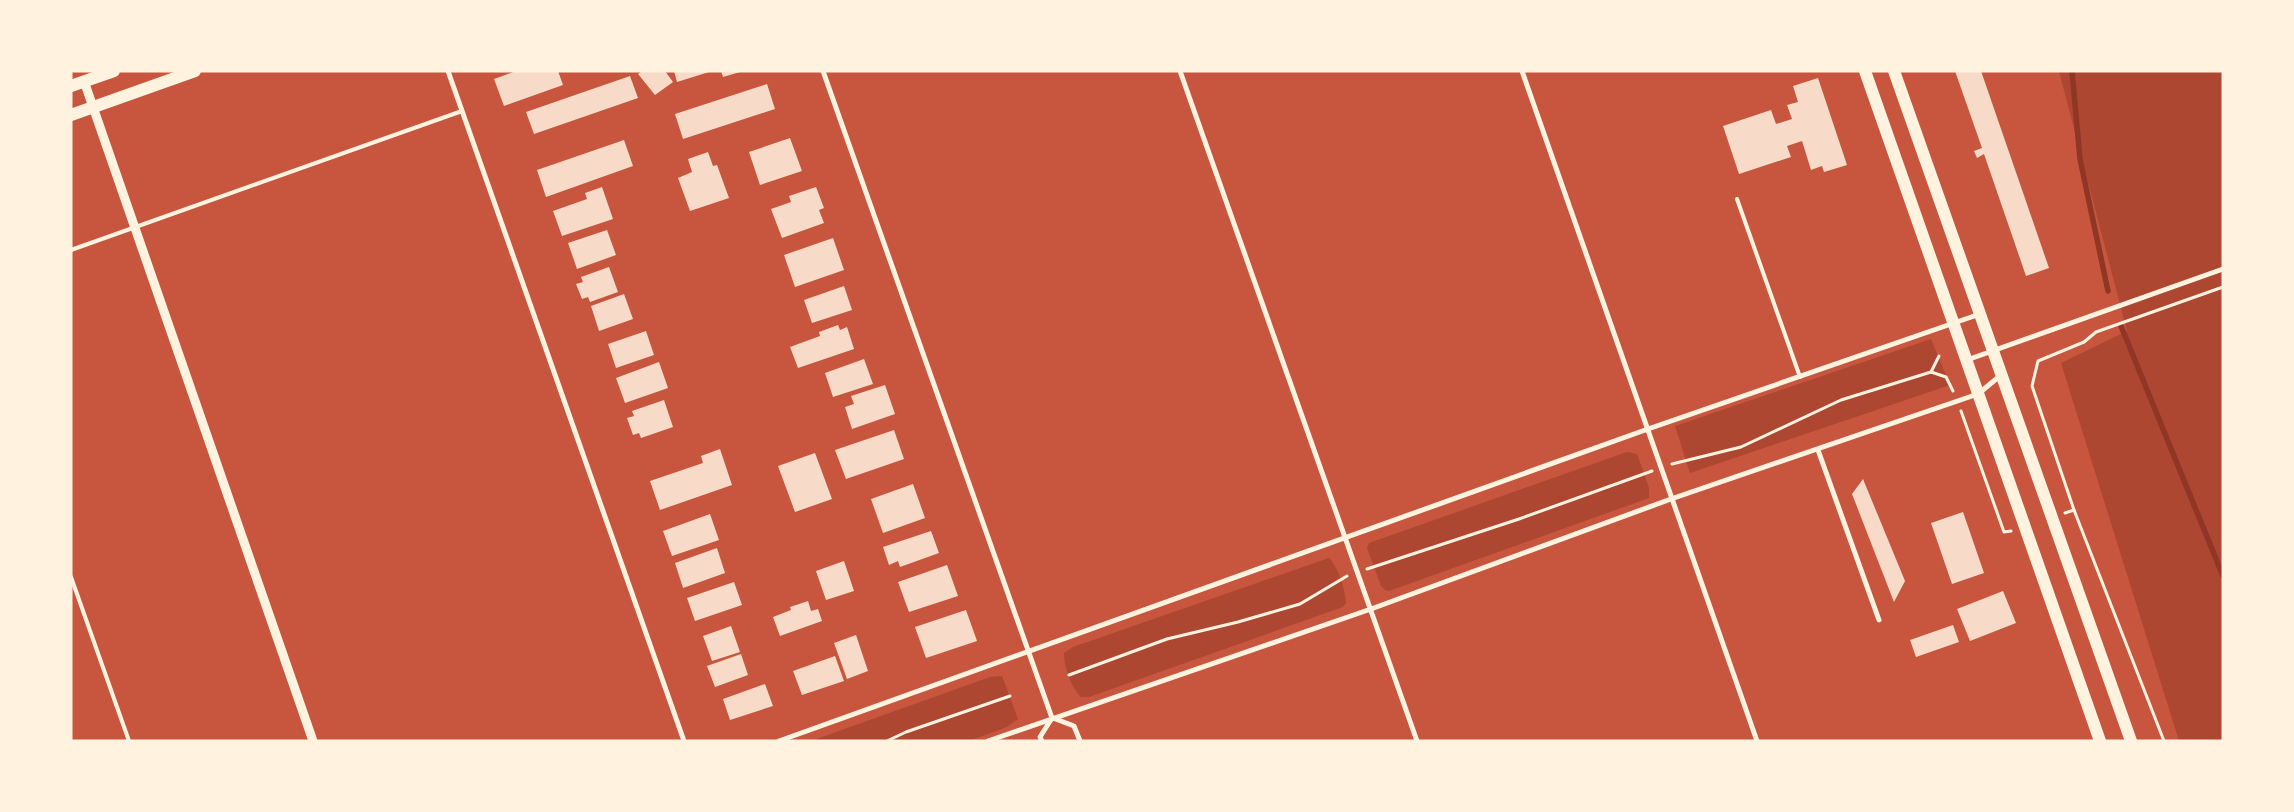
<svg xmlns="http://www.w3.org/2000/svg" width="2294" height="812" font-family="Roboto,sans-serif">
	<rect width="100%" height="100%" fill="#c8553d"/>
	<g fill="#ae4732">
		<polygon points="2059,71 2223,71 2223,741 2179,741 2061,363 2127,331"/>
		<polygon points="1931,339 1950,385 1690,473 1675,426"/>
		<polygon points="1627,452 1637,454 1649,488 1649,498 1389,591 1385,590 1381,586 1367,548 1369,543"/>
		<path d="M1329,558C1339,568 1345,590 1346,603L1343,607L1089,697H1081C1071,688 1064,667 1064,653L1073,647Z"/>
		<polygon points="1002,676 1018,719 1007,727 969,741 811,741 990,677"/>
	</g>
	<g fill="none" stroke-linecap="round" stroke-linejoin="round">
		<g stroke="#8f3625" stroke-width="5.5">
			<polyline points="2072,71 2080,159 2108,291"/>
			<polyline points="2121,326 2223,576"/>
		</g>
	</g>
	<g fill="#f7dbc8">
		<polygon points="516,71 558,71 563,85 504,106 494,79"/>
		<polygon points="642,71 665,71 673,82 655,95 638,74"/>
		<polygon points="674,71 709,71 709,72 677,82"/>
		<polygon points="721,71 740,71 740,72 723,77"/>
		<polygon points="1955,71 1981,71 2049,268 2026,276 1984,154 1977,158 1974,151 1982,148"/>
		<polygon points="630,76 638,98 534,134 526,112"/>
		<polygon points="1818,78 1847,165 1824,172 1822,166 1811,170 1802,141 1787,146 1791,157 1739,174 1723,126 1771,110 1776,124 1792,119 1787,105 1798,102 1793,86"/>
		<polygon points="767,84 775,109 683,139 675,114"/>
		<polygon points="790,138 802,171 760,185 749,152"/>
		<polygon points="624,140 633,166 546,197 537,170"/>
		<polygon points="708,152 713,166 717,165 729,198 690,211 678,178 692,172 688,159"/>
		<polygon points="602,187 613,219 562,236 553,211 587,199 585,193"/>
		<polygon points="816,187 824,208 819,210 824,223 782,238 771,209 791,202 789,196"/>
		<polygon points="607,230 616,255 577,269 568,243"/>
		<polygon points="833,238 844,270 795,287 784,255"/>
		<polygon points="609,267 618,292 590,302 588,297 582,299 576,284 583,282 581,277"/>
		<polygon points="844,286 852,310 812,323 804,300"/>
		<polygon points="624,294 633,319 599,331 591,306"/>
		<polygon points="838,325 840,330 847,327 854,349 798,368 790,347 820,336 819,332"/>
		<polygon points="646,331 654,355 616,368 608,344"/>
		<polygon points="864,359 873,384 833,397 825,373"/>
		<polygon points="659,362 668,388 625,403 616,378"/>
		<polygon points="885,385 895,414 852,429 845,407 854,404 851,396"/>
		<polygon points="664,400 673,427 641,438 639,433 633,435 627,418 634,416 632,411"/>
		<polygon points="894,430 904,459 846,479 835,450"/>
		<polygon points="720,449 732,485 660,510 650,481 703,463 701,456"/>
		<polygon points="815,453 832,499 795,512 778,466"/>
		<polygon points="1863,479 1905,581 1894,602 1852,494"/>
		<polygon points="913,484 925,518 883,533 871,499"/>
		<polygon points="1963,512 1984,573 1952,584 1931,523"/>
		<polygon points="710,514 719,540 672,556 663,531"/>
		<polygon points="931,531 939,553 900,567 898,561 889,565 883,547"/>
		<polygon points="717,548 725,573 683,588 675,563"/>
		<polygon points="844,561 854,591 826,600 816,571"/>
		<polygon points="947,565 958,596 909,612 898,582"/>
		<polygon points="734,582 742,605 695,621 687,598"/>
		<polygon points="2003,591 2016,623 1970,641 1957,609"/>
		<polygon points="808,601 811,611 818,609 822,621 780,636 773,617 791,610 790,607"/>
		<polygon points="966,610 977,641 926,658 915,627"/>
		<polygon points="1953,625 1959,642 1916,657 1910,640"/>
		<polygon points="731,626 740,652 712,661 703,636"/>
		<polygon points="856,635 868,671 847,679 834,643"/>
		<polygon points="741,654 748,675 715,687 707,666"/>
		<polygon points="835,656 844,681 802,695 793,671"/>
		<polygon points="765,684 773,706 730,720 723,699"/>
	</g>
	<g fill="none" stroke-linecap="round" stroke-linejoin="round">
		<g stroke="#fff3e0" stroke-width="3">
			<polyline points="1931,372 1946,377 1953,391"/>
			<polyline points="1961,411 2004,532 2011,531"/>
			<polyline points="1672,464 1741,447 1841,400 1931,372 1939,356"/>
			<polyline points="2074,510 2164,741"/>
			<polyline points="2065,513 2074,510 2032,386 2038,361 2084,342 2096,332 2223,287"/>
			<polyline points="1367,569 1519,519 1652,471"/>
			<polyline points="1069,675 1167,639 1238,622 1300,604 1347,576"/>
			<polyline points="887,741 906,732 1010,696"/>
		</g>
		<g stroke="#fff3e0" stroke-width="4">
			<polyline points="1737,199 1800,377"/>
			<polyline points="71,250 462,111"/>
			<polyline points="71,577 129,741"/>
		</g>
		<g stroke="#fff3e0" stroke-width="5">
			<polyline points="448,71 684,741"/>
			<polyline points="823,71 1052,718"/>
			<polyline points="1180,71 1417,741"/>
			<polyline points="1522,71 1757,741"/>
			<polyline points="1967,360 2223,269"/>
			<polyline points="1818,450 1879,620"/>
			<polyline points="1053,718 1074,726 1080,741"/>
			<polyline points="779,741 1648,429 1980,314"/>
			<polyline points="988,741 1371,609 1671,499 1978,394 2001,375"/>
			<polyline points="1042,741 1040,737 1052,718"/>
		</g>
		<polyline stroke="#fff3e0" stroke-width="9" points="84,81 313,741"/>
		<g stroke="#fff3e0" stroke-width="12">
			<polyline points="1865,71 2100,741"/>
			<polyline points="1894,71 2131,741"/>
			<polyline points="71,86 114,71"/>
			<polyline points="71,115 195,71"/>
		</g>
	</g>
	<rect width="2294" height="812" fill="none" stroke="#fff3e0" stroke-width="145"/>
</svg>
